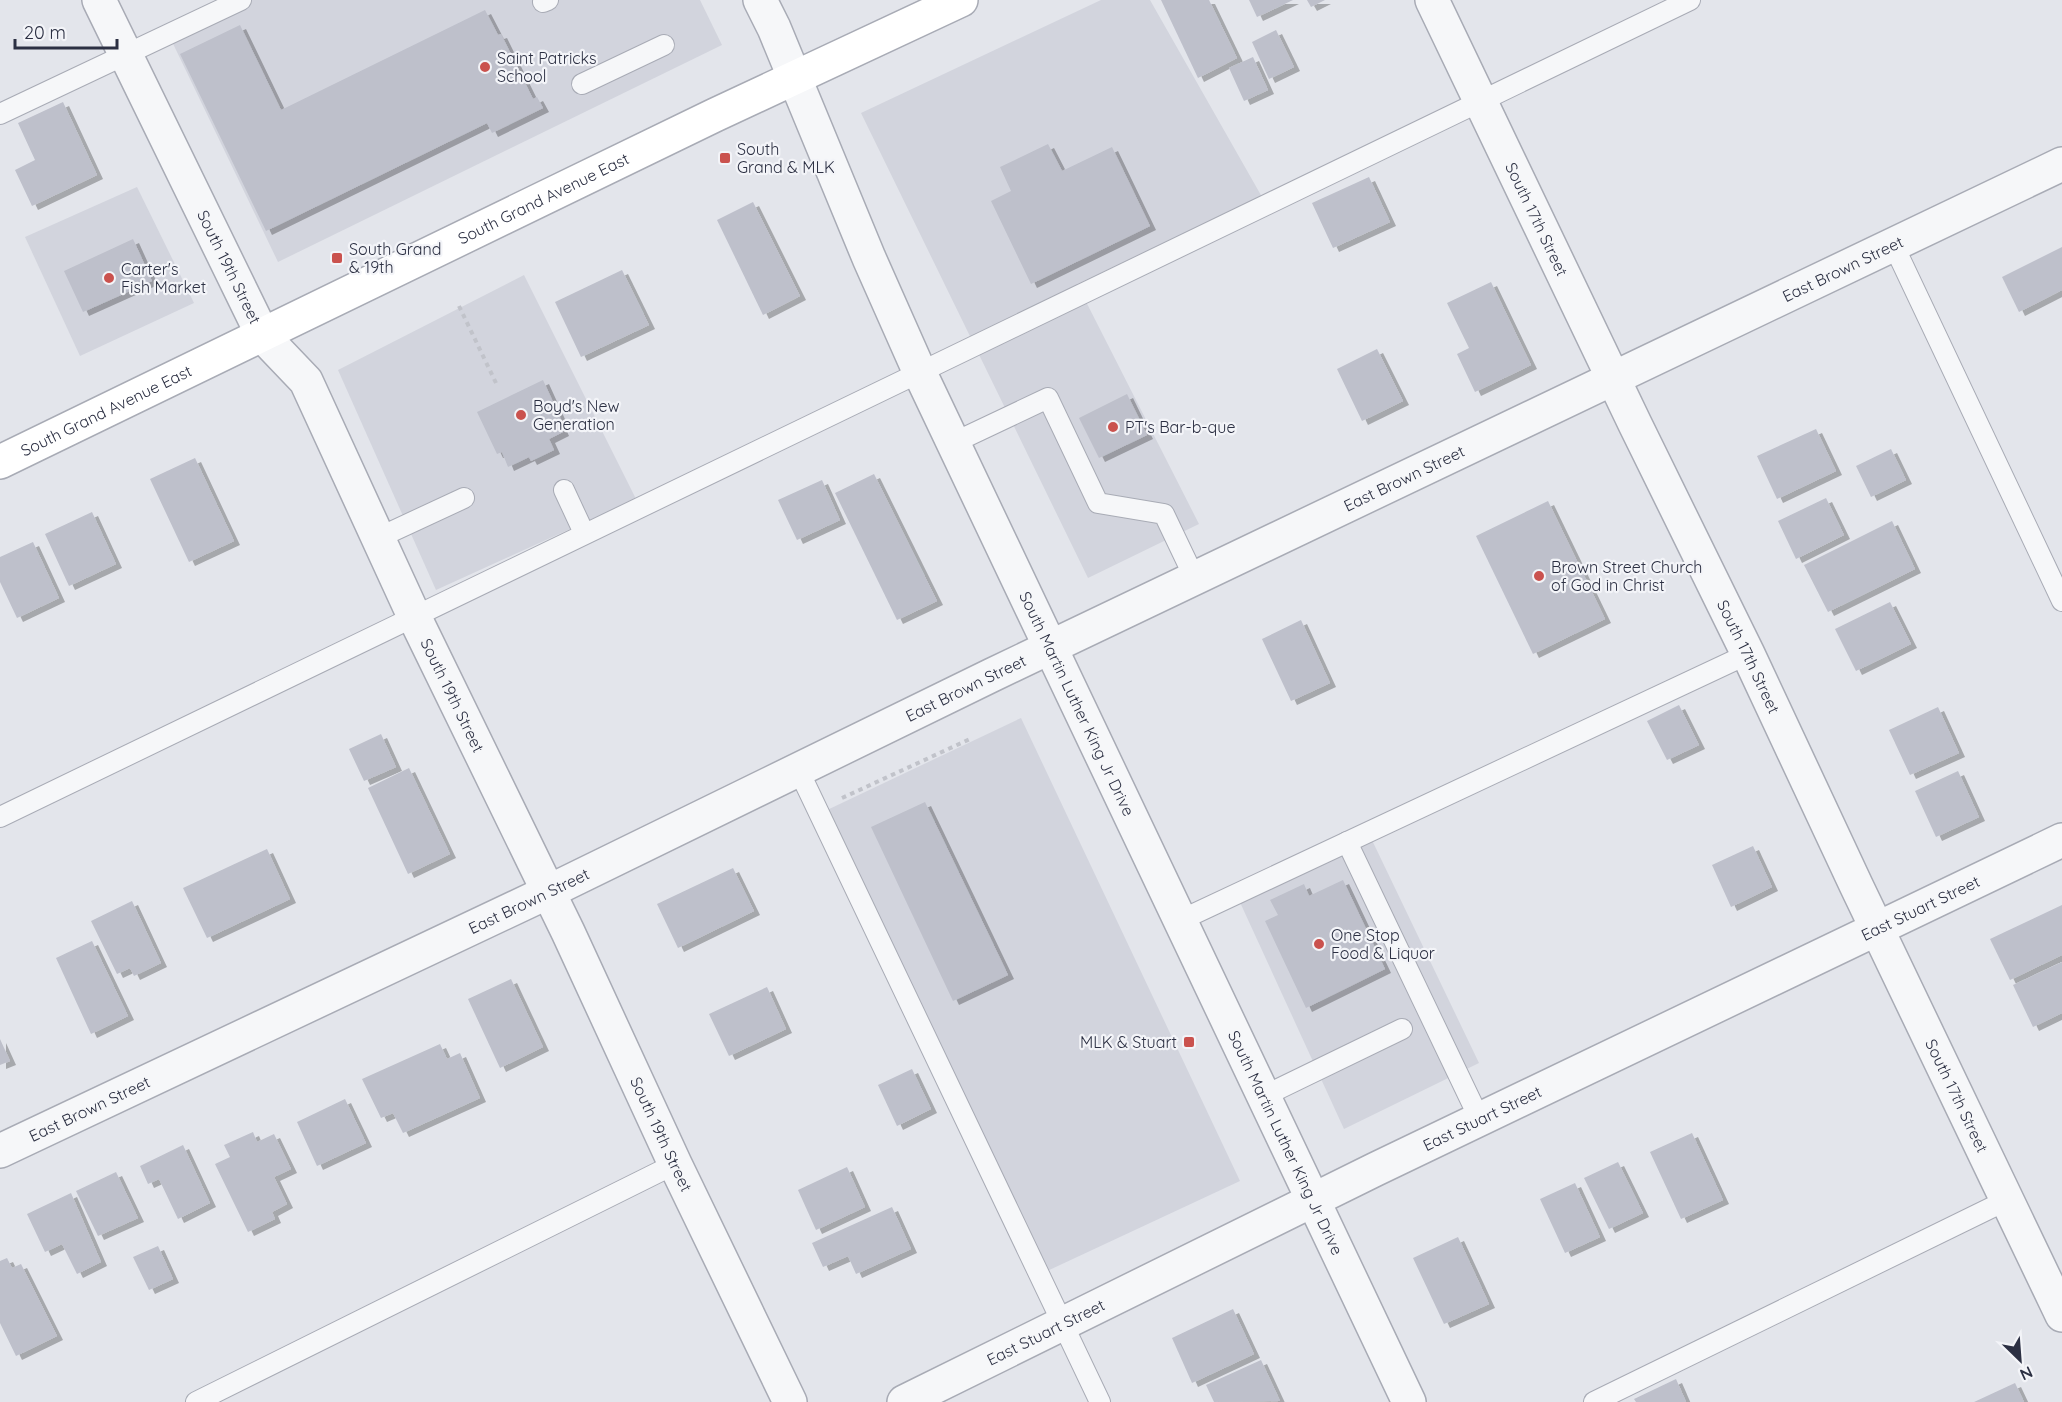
<svg xmlns="http://www.w3.org/2000/svg" width="2062" height="1402" font-family="Quicksand,sans-serif">
	<defs>
		<filter id="shadow"><feDropShadow dx="6" dy="4" stdDeviation="0" flood-color="#0004"/></filter>
	</defs>
	<rect width="100%" height="100%" fill="#e3e5eb"/>
	<g fill="#d2d4dd">
		<polygon points="221,0 700,0 722,45 278,262 165,27"/>
		<polygon points="1101,0 1150,0 1262,197 1077,284 1199,524 1088,578 861,113"/>
		<polygon points="137,187 194,303 80,356 25,237"/>
		<polygon points="524,275 636,499 436,590 338,370"/>
		<polygon points="1021,718 1240,1181 1045,1272 825,811"/>
		<polygon points="1370,836 1479,1063 1344,1129 1238,898"/>
	</g>
	<g fill="#bec0cb" filter="url(#shadow)">
		<polygon points="1161,0 1209,0 1237,58 1198,78"/>
		<polygon points="1249,0 1293,0 1257,17"/>
		<polygon points="1307,0 1325,0 1311,7"/>
		<polygon points="485,10 498,35 501,34 533,99 537,97 543,108 492,133 487,123 266,231 180,54 240,25 281,110"/>
		<polygon points="1276,30 1294,67 1269,79 1252,42"/>
		<polygon points="1253,57 1268,90 1244,101 1229,68"/>
		<polygon points="63,102 97,175 32,206 15,170 35,160 18,123"/>
		<polygon points="1048,144 1062,171 1112,147 1150,226 1031,284 991,201 1011,191 1000,167"/>
		<polygon points="1369,177 1390,222 1333,248 1312,203"/>
		<polygon points="753,202 800,296 763,315 717,220"/>
		<polygon points="133,239 152,281 83,312 64,271"/>
		<polygon points="2062,247 2062,290 2019,312 2002,277"/>
		<polygon points="622,270 649,325 581,357 555,302"/>
		<polygon points="1491,282 1531,365 1475,392 1457,354 1469,348 1447,303"/>
		<polygon points="1377,349 1403,401 1362,421 1337,369"/>
		<polygon points="543,380 563,424 560,425 563,432 549,439 554,450 531,461 529,457 508,467 502,452 497,454 477,412"/>
		<polygon points="1127,394 1147,435 1099,458 1079,418"/>
		<polygon points="1816,429 1836,471 1777,499 1757,456"/>
		<polygon points="1891,449 1906,480 1871,497 1856,466"/>
		<polygon points="195,458 234,541 189,562 150,479"/>
		<polygon points="874,474 937,601 897,620 835,493"/>
		<polygon points="822,480 840,520 797,540 778,500"/>
		<polygon points="1826,498 1844,535 1796,559 1778,521"/>
		<polygon points="1548,501 1605,619 1533,654 1476,536"/>
		<polygon points="92,512 116,564 69,586 45,534"/>
		<polygon points="1892,521 1915,569 1828,612 1804,565"/>
		<polygon points="33,542 59,598 17,618 0,582 0,557"/>
		<polygon points="1890,602 1911,644 1856,671 1835,629"/>
		<polygon points="1301,620 1330,683 1291,701 1262,639"/>
		<polygon points="1679,705 1699,745 1667,760 1647,721"/>
		<polygon points="1938,707 1959,753 1910,775 1889,730"/>
		<polygon points="381,734 396,767 364,781 349,749"/>
		<polygon points="409,768 450,854 408,874 368,788"/>
		<polygon points="1958,771 1979,817 1936,837 1915,791"/>
		<polygon points="925,802 1008,975 953,1001 871,827"/>
		<polygon points="1753,846 1772,887 1731,907 1712,865"/>
		<polygon points="267,849 290,899 207,938 183,888"/>
		<polygon points="733,868 754,911 678,948 657,904"/>
		<polygon points="1343,880 1385,969 1306,1008 1265,921 1278,915 1270,900 1304,884 1309,896"/>
		<polygon points="132,901 161,963 134,976 130,968 117,974 91,921"/>
		<polygon points="2062,905 2062,955 2010,980 1990,939"/>
		<polygon points="92,941 128,1016 91,1034 56,958"/>
		<polygon points="2062,962 2062,1013 2033,1027 2013,985"/>
		<polygon points="511,979 543,1047 500,1068 468,999"/>
		<polygon points="767,987 786,1029 729,1056 709,1014"/>
		<polygon points="0,1039 10,1061 0,1065"/>
		<polygon points="440,1044 447,1059 460,1053 480,1098 403,1133 393,1113 381,1118 362,1079"/>
		<polygon points="912,1069 931,1109 897,1126 878,1085"/>
		<polygon points="345,1099 366,1143 317,1166 297,1122"/>
		<polygon points="253,1132 257,1142 274,1134 291,1169 274,1177 287,1204 272,1212 275,1219 248,1232 215,1164 230,1157 224,1145"/>
		<polygon points="1692,1133 1723,1200 1681,1219 1650,1152"/>
		<polygon points="183,1145 210,1203 178,1219 159,1179 148,1184 140,1166"/>
		<polygon points="1618,1162 1643,1213 1609,1229 1584,1178"/>
		<polygon points="847,1167 865,1207 816,1230 798,1190"/>
		<polygon points="116,1172 138,1218 98,1236 76,1191"/>
		<polygon points="1575,1183 1600,1237 1565,1253 1540,1199"/>
		<polygon points="71,1193 101,1262 77,1274 62,1244 45,1252 27,1214"/>
		<polygon points="892,1207 911,1249 856,1274 848,1256 823,1267 812,1243"/>
		<polygon points="1458,1237 1489,1304 1444,1324 1413,1258"/>
		<polygon points="158,1246 173,1279 149,1290 133,1257"/>
		<polygon points="7,1258 12,1268 21,1264 57,1336 16,1356 0,1323 0,1261"/>
		<polygon points="1233,1309 1254,1354 1192,1383 1172,1338"/>
		<polygon points="1261,1360 1280,1401 1214,1402 1206,1385"/>
		<polygon points="1676,1379 1686,1402 1636,1402 1634,1399"/>
		<polygon points="2015,1383 2024,1402 1974,1402"/>
	</g>
	<g fill="none" stroke-linecap="round" stroke-linejoin="round">
		<g stroke="#a8abb5" stroke-width="22">
			<g id="service">
				<polyline points="543,2 548,0"/>
				<polyline points="582,84 664,45"/>
				<polyline points="0,114 241,0"/>
				<polyline points="1893,244 2062,601"/>
				<polyline points="953,443 1048,398 1098,503 1164,514 1195,579"/>
				<polyline points="564,490 584,533"/>
				<polyline points="378,538 464,498"/>
				<polyline points="798,769 1100,1402"/>
				<path d="M0,817C562,541 1128,274 1690,0"/>
				<polyline points="1347,842 1480,1120"/>
				<polyline points="1181,920 1748,654"/>
				<polyline points="1264,1096 1402,1029"/>
				<polyline points="196,1402 675,1164"/>
				<polyline points="1594,1402 2007,1200"/>
			</g>
		</g>
		<g stroke="#a8abb5" stroke-width="36">
			<g id="minor">
				<path id="s1" d="M99,0L263,336L306,381L413,614L568,932L675,1164L790,1402"/>
				<path id="s2" d="M1432,0L1635,424L1748,654L1856,885L2062,1315"/>
				<path id="s3" d="M0,1151L548,892L992,675L2062,164"/>
				<path id="s4" d="M904,1402L1376,1169L2062,840"/>
			</g>
		</g>
		<g stroke="#a8abb5" stroke-width="36">
			<g id="tertiary">
				<path id="s5" d="M760,0L774,28L869,258L920,373L1409,1402"/>
			</g>
		</g>
		<g stroke="#a8abb5" stroke-width="36">
			<g id="secondary">
				<path id="s6" d="M0,462L715,115L961,0"/>
			</g>
		</g>
		<g stroke="#c1c3ca" stroke-width="4" stroke-dasharray="4.5 4.5" stroke-linecap="butt">
			<polyline points="459,306 496,383"/>
			<polyline points="842,798 970,739"/>
		</g>
		<use href="#service" stroke="#f6f7f9" stroke-width="20"/>
		<use href="#minor" stroke="#f6f7f9" stroke-width="33"/>
		<use href="#tertiary" stroke="#f6f7f9" stroke-width="33"/>
		<use href="#secondary" stroke="#fff" stroke-width="33"/>
	</g>
	<g fill="#ca524e" stroke="#f3f4f8" stroke-width="2">
		<circle cx="485" cy="67" r="6"/>
		<rect x="719" y="152" width="12" height="12" rx="3"/>
		<rect x="331" y="252" width="12" height="12" rx="3"/>
		<circle cx="109" cy="278" r="6"/>
		<circle cx="521" cy="415" r="6"/>
		<circle cx="1113" cy="427" r="6"/>
		<circle cx="1539" cy="576" r="6"/>
		<circle cx="1319" cy="944" r="6"/>
		<rect x="1183" y="1036" width="12" height="12" rx="3"/>
	</g>
	<g text-anchor="middle" stroke-width="4.5" stroke-linejoin="round" paint-order="stroke">
		<g font-size="16" fill="#2c3043" stroke="#f3f4f8" text-anchor="start">
			<text x="497" y="64">Saint Patricks<tspan x="497" dy="18">School</tspan></text>
			<text x="737" y="155">South<tspan x="737" dy="18">Grand &amp; MLK</tspan></text>
			<text x="349" y="255">South Grand<tspan x="349" dy="18">&amp; 19th</tspan></text>
			<text x="121" y="275">Carter's<tspan x="121" dy="18">Fish Market</tspan></text>
			<text x="533" y="412">Boyd's New<tspan x="533" dy="18">Generation</tspan></text>
			<text x="1125" y="433">PT's Bar-b-que</text>
			<text x="1551" y="573">Brown Street Church<tspan x="1551" dy="18">of God in Christ</tspan></text>
			<text x="1331" y="941">One Stop<tspan x="1331" dy="18">Food &amp; Liquor</tspan></text>
			<text x="1177" y="1048" text-anchor="end">MLK &amp; Stuart</text>
		</g>
		<g font-size="16" fill="#2c3043" stroke="#f3f4f8">
			<text dy="6" stroke="none"><textPath href="#s6" startOffset="604">South Grand Avenue East</textPath></text>
			<text dy="6" stroke="none"><textPath href="#s2" startOffset="243">South 17th Street</textPath></text>
			<text dy="6" stroke="none"><textPath href="#s1" startOffset="297">South 19th Street</textPath></text>
			<text dy="6" stroke="none"><textPath href="#s3" startOffset="2043">East Brown Street</textPath></text>
			<text dy="6" stroke="none"><textPath href="#s6" startOffset="118">South Grand Avenue East</textPath></text>
			<text dy="6" stroke="none"><textPath href="#s3" startOffset="1557">East Brown Street</textPath></text>
			<text dy="6" stroke="none"><textPath href="#s2" startOffset="729">South 17th Street</textPath></text>
			<text dy="6" stroke="none"><textPath href="#s3" startOffset="1071">East Brown Street</textPath></text>
			<text dy="6" stroke="none"><textPath href="#s1" startOffset="783">South 19th Street</textPath></text>
			<text dy="6" stroke="none"><textPath href="#s5" startOffset="772">South Martin Luther King Jr Drive</textPath></text>
			<text dy="6" stroke="none"><textPath href="#s3" startOffset="585">East Brown Street</textPath></text>
			<text dy="6" stroke="none"><textPath href="#s4" startOffset="1130">East Stuart Street</textPath></text>
			<text dy="6" stroke="none"><textPath href="#s2" startOffset="1215">South 17th Street</textPath></text>
			<text dy="6" stroke="none"><textPath href="#s3" startOffset="99">East Brown Street</textPath></text>
			<text dy="6" stroke="none"><textPath href="#s4" startOffset="644">East Stuart Street</textPath></text>
			<text dy="6" stroke="none"><textPath href="#s1" startOffset="1269">South 19th Street</textPath></text>
			<text dy="6" stroke="none"><textPath href="#s5" startOffset="1258">South Martin Luther King Jr Drive</textPath></text>
			<text dy="6" stroke="none"><textPath href="#s4" startOffset="158">East Stuart Street</textPath></text>
		</g>
	</g>
	<g transform="translate(2020 1360) rotate(155)" stroke="#f3f4f8" stroke-width="4.5" paint-order="stroke">
	<path d="M0-4.5L10 22L0 15L-10 22Z" fill="#2c3043"/>
	<text y="-9" font-size="16" font-weight="bold" text-anchor="middle" fill="#2c3043">N</text>
	</g>
	<path d="M15 39v9h102v-9" fill="none" stroke="#2c3043" stroke-width="3"/>
	<text x="24" y="39" font-size="18" fill="#2c3043" stroke="#f3f4f8" stroke-width="4.5" paint-order="stroke">20 m</text>
</svg>
